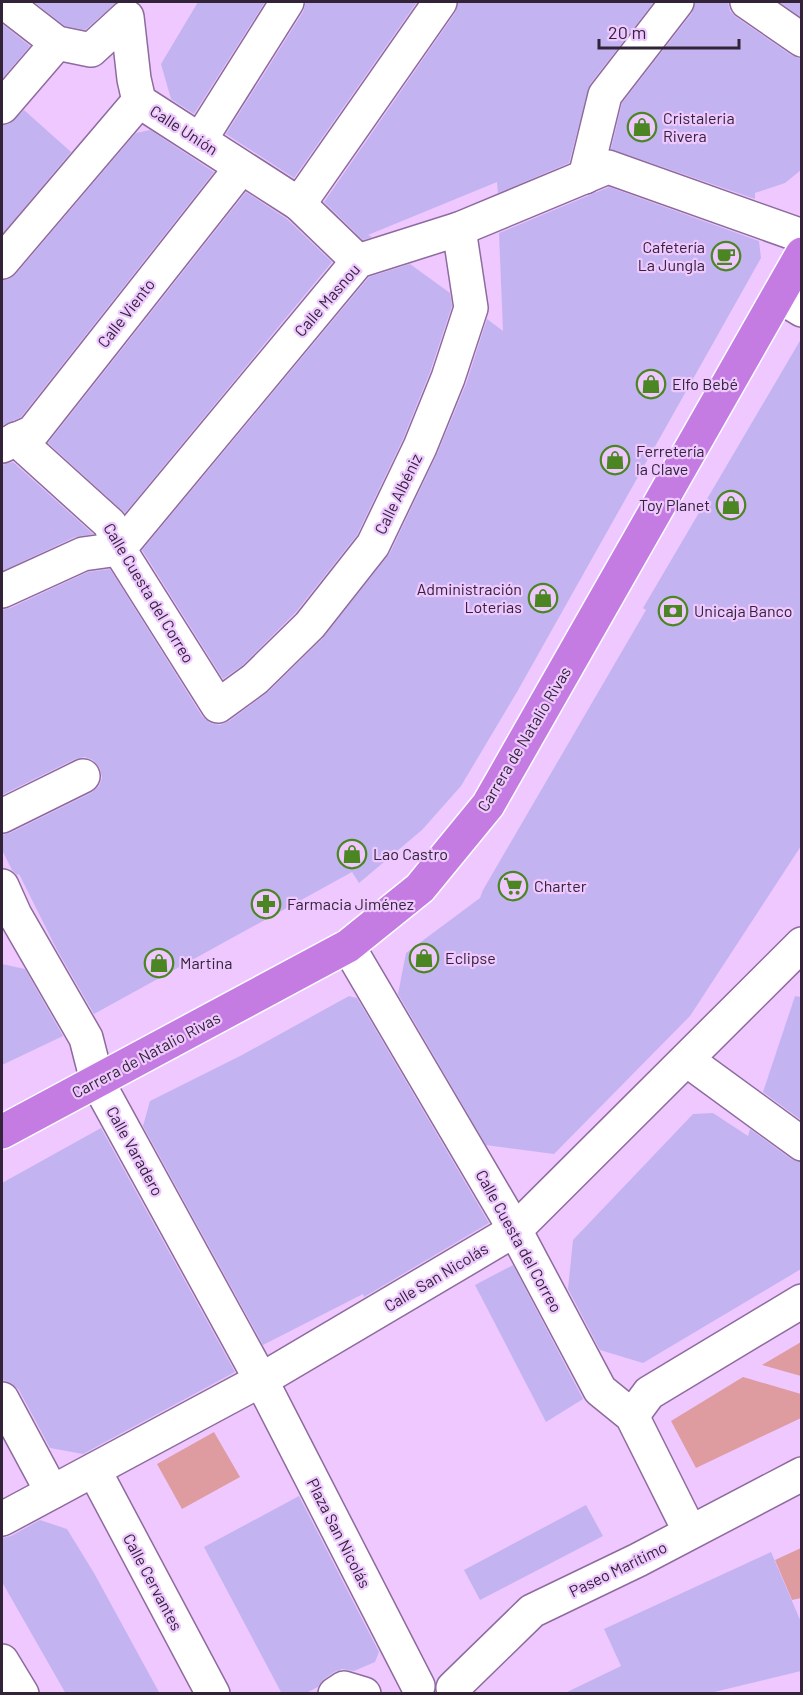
<svg xmlns="http://www.w3.org/2000/svg" width="803" height="1695" font-family="Barlow,sans-serif">
	<rect width="100%" height="100%" fill="#eec8ff"/>
	<g fill="#de9ca0">
		<polygon points="801,1342 801,1376 762,1365"/>
		<polygon points="743,1377 801,1394 801,1418 696,1468 671,1421"/>
		<polygon points="214,1432 240,1477 182,1509 157,1464"/>
		<polygon points="801,1548 801,1598 792,1600 775,1560"/>
	</g>
	<g fill="#c3b4f1">
		<polygon points="34,2 117,2 85,30 65,26"/>
		<polygon points="198,2 265,2 194,114 171,99 161,64"/>
		<polygon points="306,2 417,2 294,178 226,134 303,12"/>
		<polygon points="458,2 654,2 590,84 569,163 498,193 497,182 368,235 372,237 363,240 324,202 455,13"/>
		<polygon points="695,2 728,2 730,11 736,17 791,55 801,59 801,170 785,183 755,193 755,199 611,149 622,103 692,13"/>
		<polygon points="779,2 801,2 801,17"/>
		<polygon points="2,24 30,46 2,79"/>
		<polygon points="24,110 71,152 2,234 2,125 9,124"/>
		<polygon points="150,130 214,172 21,417 2,426 2,280 9,279 16,274 136,133"/>
		<polygon points="609,187 759,241 761,258 517,692 461,786 422,830 359,883 352,872 94,1014 57,950 19,874 17,875 12,870 2,850 2,835 10,833 91,793 99,786 102,778 100,768 93,760 85,757 75,759 2,795 2,610 10,608 88,572 110,569 202,716 210,723 220,725 229,721 268,692 323,638 390,553 437,454 466,384 487,319 503,331 499,233"/>
		<polygon points="246,192 287,219 332,262 125,513 48,443"/>
		<polygon points="410,264 450,293 452,306 430,372 403,439 357,535 296,612 243,665 223,679 142,550 369,277"/>
		<polygon points="801,339 801,846 690,1016 554,1154 486,1145 398,994 406,953 480,898 483,890 646,610 643,608"/>
		<polygon points="13,462 93,534 75,537 2,571 2,465"/>
		<polygon points="2,964 25,969 63,1036 2,1065"/>
		<polygon points="349,996 357,998 489,1223 364,1297 363,1294 263,1345 143,1126 150,1101 242,1055"/>
		<polygon points="795,996 801,997 801,1120 763,1092"/>
		<polygon points="713,1113 748,1136 750,1129 791,1159 801,1162 801,1269 643,1363 600,1350 568,1289 573,1240 693,1114"/>
		<polygon points="101,1128 235,1372 83,1454 50,1448 19,1390 11,1383 2,1380 2,1183"/>
		<polygon points="513,1265 583,1399 546,1422 475,1285"/>
		<polygon points="299,1496 379,1652 375,1662 354,1671 342,1669 334,1672 324,1679 318,1687 304,1694 282,1694 204,1547"/>
		<polygon points="586,1505 603,1536 480,1600 464,1570"/>
		<polygon points="40,1520 67,1529 94,1573 160,1694 66,1694 2,1582 2,1538 11,1536"/>
		<polygon points="771,1552 801,1622 801,1671 706,1694 563,1694 621,1666 604,1629"/>
	</g>
	<g fill="none" stroke-linecap="round" stroke-linejoin="round">
		<g stroke="#8e6b9d" stroke-width="36">
			<g id="minor">
				<polyline points="4,2 57,43 91,50 127,17 134,79 139,101 299,204 358,261"/>
				<polyline points="747,2 802,40"/>
				<polyline points="2,107 57,43"/>
				<polyline points="200,140 287,2"/>
				<polyline points="585,177 605,95 677,2"/>
				<polyline points="299,204 440,2"/>
				<polyline points="2,262 139,101"/>
				<polyline points="779,296 802,310"/>
				<polyline points="16,439 110,524 119,549 218,706 255,679 310,625 373,545 420,447 448,378 471,308 459,229"/>
				<polyline points="2,446 33,432 241,168"/>
				<polyline points="2,591 83,554 119,549 358,261 459,229 608,167 802,236"/>
				<polyline points="2,816 83,776"/>
				<polyline points="2,886 15,915 86,1038 97,1081 261,1380 418,1686"/>
				<polyline points="348,946 515,1230 600,1390 632,1416 690,1532"/>
				<polyline points="687,1060 802,1144"/>
				<polyline points="2,1399 52,1492"/>
				<polyline points="632,1416 649,1393 802,1301"/>
				<polyline points="94,1470 213,1694"/>
				<polyline points="2,1519 261,1380 515,1230 802,944"/>
				<polyline points="2,1661 22,1694"/>
				<polyline points="453,1688 532,1611 638,1560 802,1474"/>
				<polyline points="335,1694 344,1688 364,1694"/>
			</g>
		</g>
		<g stroke="#fff" stroke-width="36">
			<polyline id="highway" points="2,1132 348,946 420,888 488,805 802,254"/>
		</g>
		<use href="#minor" stroke="#fff" stroke-width="33"/>
		<use href="#highway" stroke="#c47be2" stroke-width="33"/>
	</g>
	<defs>
		<g id="shop-ring" transform="scale(1.5)"><circle r="9.5" fill="#eec8ff" stroke="#4b8623" stroke-width="1.5"/><path d="M-5-2.5h2.3a2.7 3.5 0 0 1 5.4 0H5L5.5 6h-11ZM-1.5-2.5h3a1.5 2.3 0 0 0-3 0Z" fill="#4b8623"/></g>
		<g id="cafe-ring" transform="scale(1.5)"><circle r="9.5" fill="#eec8ff" stroke="#4b8623" stroke-width="1.5"/><path d="M-5.5-4.5H6V0H3Q3 3.5 0 3.5H-2.5Q-5.5 3.5-5.5 0ZM3-3.2v2h1.7v-2ZM-6 4.5H4V6H-6Z" fill="#4b8623"/></g>
		<g id="bank-ring" transform="scale(1.5)"><circle r="9.5" fill="#eec8ff" stroke="#4b8623" stroke-width="1.5"/><path d="M-6-4H6V4H-6ZM0-2.3a2.3 2.3 0 1 0 0 4.6a2.3 2.3 0 1 0 0-4.6Z" fill="#4b8623"/></g>
		<g id="supermarket-ring" transform="scale(1.5)"><circle r="9.5" fill="#eec8ff" stroke="#4b8623" stroke-width="1.5"/><path d="M-6-5.5h2.5l.6 2H6L4.5 2H-2.5L-4.4-4H-6ZM-1.5 3.2a1.3 1.3 0 1 0 .1 0ZM3 3.2a1.3 1.3 0 1 0 .1 0Z" fill="#4b8623"/></g>
		<g id="pharmacy-ring" transform="scale(1.5)"><circle r="9.5" fill="#eec8ff" stroke="#4b8623" stroke-width="1.5"/><path d="M-2-6h4v4h4v4h-4v4h-4v-4h-4v-4h4Z" fill="#4b8623"/></g>
	</defs>
	<g fill-rule="evenodd">
		<use href="#shop-ring" x="642" y="127"/>
		<use href="#cafe-ring" x="726" y="256"/>
		<use href="#shop-ring" x="651" y="384"/>
		<use href="#shop-ring" x="615" y="460"/>
		<use href="#shop-ring" x="731" y="505"/>
		<use href="#shop-ring" x="543" y="598"/>
		<use href="#bank-ring" x="673" y="611"/>
		<use href="#shop-ring" x="352" y="854"/>
		<use href="#supermarket-ring" x="513" y="886"/>
		<use href="#pharmacy-ring" x="266" y="904"/>
		<use href="#shop-ring" x="424" y="958"/>
		<use href="#shop-ring" x="159" y="963"/>
	</g>
	<g text-anchor="middle" stroke-width="4.5" stroke-linejoin="round" paint-order="stroke">
		<g font-size="16" fill="#322338" stroke="#eec8ff" text-anchor="start">
			<text x="663" y="124">Cristaleria<tspan x="663" dy="18">Rivera</tspan></text>
			<text x="705" y="253" text-anchor="end">Cafetería<tspan x="705" dy="18">La Jungla</tspan></text>
			<text x="672" y="390">Elfo Bebé</text>
			<text x="636" y="457">Ferretería<tspan x="636" dy="18">la Clave</tspan></text>
			<text x="710" y="511" text-anchor="end">Toy Planet</text>
			<text x="522" y="595" text-anchor="end">Administración<tspan x="522" dy="18">Loterias</tspan></text>
			<text x="694" y="617">Unicaja Banco</text>
			<text x="373" y="860">Lao Castro</text>
			<text x="534" y="892">Charter</text>
			<text x="287" y="910">Farmacia Jiménez</text>
			<text x="445" y="964">Eclipse</text>
			<text x="180" y="969">Martina</text>
		</g>
		<g font-size="16" fill="#322338" stroke="#eec8ff">
			<text transform="translate(184 130) rotate(33)" y="6">Calle Unión</text>
			<text transform="translate(327 300) rotate(-49)" y="6">Calle Masnou</text>
			<text transform="translate(126 313) rotate(-52)" y="6">Calle Viento</text>
			<text transform="translate(398 494) rotate(-64)" y="6">Calle Albéniz</text>
			<text transform="translate(149 593) rotate(59)" y="6">Calle Cuesta del Correo</text>
			<text transform="translate(524 739) rotate(-59)" y="6">Carrera de Natalio Rivas</text>
			<text transform="translate(146 1055) rotate(-28)" y="6">Carrera de Natalio Rivas</text>
			<text transform="translate(135 1151) rotate(61)" y="6">Calle Varadero</text>
			<text transform="translate(519 1241) rotate(61)" y="6">Calle Cuesta del Correo</text>
			<text transform="translate(436 1277) rotate(-31)" y="6">Calle San Nicolás</text>
			<text transform="translate(339 1533) rotate(63)" y="6">Plaza San Nicolás</text>
			<text transform="translate(618 1569) rotate(-26)" y="6">Paseo Marítimo</text>
			<text transform="translate(153 1582) rotate(62)" y="6">Calle Cervantes</text>
		</g>
	</g>
	<rect width="803" height="1695" fill="none" stroke="#322338" stroke-width="6"/>
	<path d="M599 39v9h140v-9" fill="none" stroke="#322338" stroke-width="3"/>
	<text x="608" y="39" font-size="18" fill="#322338" stroke="#eec8ff" stroke-width="4.5" paint-order="stroke">20 m</text>
</svg>
